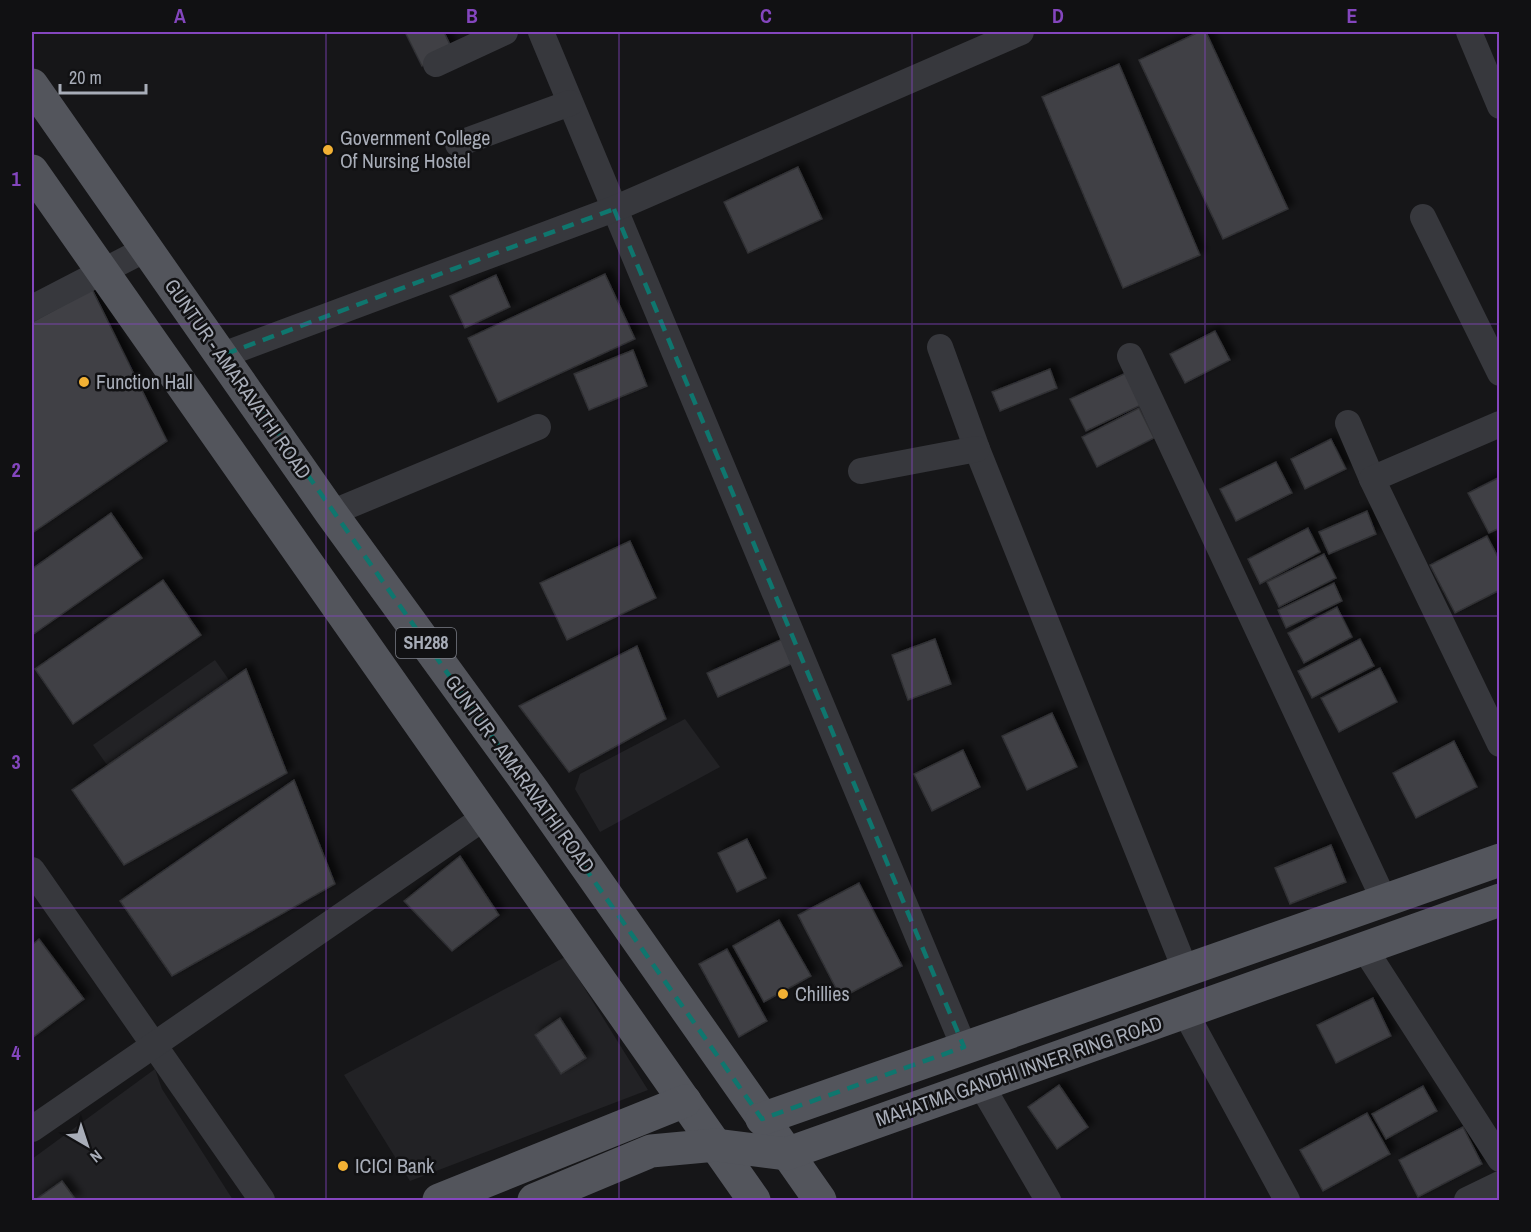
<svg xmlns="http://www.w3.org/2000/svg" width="1531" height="1232" font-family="'Archivo Narrow',sans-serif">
	<defs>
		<filter id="shadow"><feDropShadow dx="5.5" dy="-5.5" stdDeviation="3" flood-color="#0009"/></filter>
	</defs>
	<rect width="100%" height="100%" fill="#161618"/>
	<g fill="#222225">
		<polygon points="215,660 255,717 133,802 93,745"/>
		<polygon points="685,719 720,767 600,832 575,789 580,774"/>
		<polygon points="565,957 648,1090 410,1181 344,1075"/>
		<polygon points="155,1069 162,1089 233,1200 32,1200 32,1159"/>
	</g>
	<g fill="#404145" stroke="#303034" stroke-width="1.5" filter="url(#shadow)">
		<polygon points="405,32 444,32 453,51 422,66"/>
		<polygon points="1199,32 1206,32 1288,209 1223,239 1139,60"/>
		<polygon points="1119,64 1200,255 1123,288 1042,97"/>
		<polygon points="798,167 822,219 748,253 724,202"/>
		<polygon points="605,274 635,339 498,402 468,338"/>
		<polygon points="496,275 510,307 465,328 450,296"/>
		<polygon points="92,289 167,441 32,533 32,322"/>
		<polygon points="1215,331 1230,360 1185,383 1170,354"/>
		<polygon points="633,350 647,386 589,410 574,374"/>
		<polygon points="1050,369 1057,388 1000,411 992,392"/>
		<polygon points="1126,373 1141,405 1086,431 1070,399"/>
		<polygon points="1139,408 1154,438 1097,467 1082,437"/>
		<polygon points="1331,439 1346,469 1305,489 1291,459"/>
		<polygon points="1276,462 1292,493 1236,521 1220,489"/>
		<polygon points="1500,477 1500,528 1489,533 1468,493"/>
		<polygon points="1367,511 1376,534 1329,554 1319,532"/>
		<polygon points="111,513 142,558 32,635 32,569"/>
		<polygon points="1308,528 1320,552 1260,584 1248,559"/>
		<polygon points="1487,536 1500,561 1500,590 1455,613 1430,565"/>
		<polygon points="630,541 656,598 567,640 540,583"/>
		<polygon points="1324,554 1336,578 1279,607 1267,582"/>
		<polygon points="163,580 201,635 73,724 35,669"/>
		<polygon points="1334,583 1342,601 1286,628 1278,610"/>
		<polygon points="1337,607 1352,637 1304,663 1288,633"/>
		<polygon points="787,637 798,661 718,697 707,673"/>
		<polygon points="935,639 951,684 908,700 892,655"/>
		<polygon points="1360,639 1374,666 1312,698 1298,671"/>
		<polygon points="637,646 666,719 569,772 519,706"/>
		<polygon points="1380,668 1397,702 1339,732 1321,698"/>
		<polygon points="246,669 287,773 124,865 72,790"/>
		<polygon points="1052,713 1077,767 1027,790 1002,736"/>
		<polygon points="1454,741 1477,787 1416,818 1393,773"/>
		<polygon points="963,750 980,787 932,811 914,774"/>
		<polygon points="294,780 335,884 172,976 120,901"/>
		<polygon points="747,839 766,878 737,892 718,853"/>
		<polygon points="1331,845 1346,882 1290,904 1275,868"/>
		<polygon points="460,856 499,915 452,951 404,901"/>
		<polygon points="859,883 902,966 841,998 798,915"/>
		<polygon points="779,920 811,976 764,1002 733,946"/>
		<polygon points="39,939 84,999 32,1038 32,945"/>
		<polygon points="727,949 767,1021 739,1037 699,964"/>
		<polygon points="1373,998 1391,1036 1336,1063 1317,1025"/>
		<polygon points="560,1018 586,1058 561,1074 535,1035"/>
		<polygon points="1059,1085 1088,1127 1057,1149 1028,1107"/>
		<polygon points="1423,1086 1437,1111 1386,1139 1372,1114"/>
		<polygon points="1367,1113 1390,1154 1323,1191 1300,1150"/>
		<polygon points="1463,1127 1482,1164 1418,1197 1399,1160"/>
		<polygon points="62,1181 76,1200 35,1200"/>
	</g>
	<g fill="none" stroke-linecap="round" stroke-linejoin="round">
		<g stroke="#37383d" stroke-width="26">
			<polyline points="541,32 964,1047"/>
			<polyline points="1469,32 1500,106"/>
			<polyline points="436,64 505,32"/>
			<polyline points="458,144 570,103"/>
			<polyline points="1423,217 1500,373"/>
			<polyline points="32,308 146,249"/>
			<polyline points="940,347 977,449 1185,969"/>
			<polyline points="223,355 614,209 1021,32"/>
			<polyline points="1130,356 1384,900"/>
			<polyline points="1348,423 1372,479"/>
			<polyline points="1500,424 1372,479 1500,744"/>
			<polyline points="861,471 977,449"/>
			<polyline points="331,513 538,427"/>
			<polyline points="32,870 262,1200"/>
			<polyline points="1364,948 1500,1159"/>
			<polyline points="1185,1012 1287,1200"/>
			<polyline points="980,1083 1048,1200"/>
			<polyline points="32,1129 485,817"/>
			<polyline points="1467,1200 1500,1184"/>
		</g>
		<g stroke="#53555c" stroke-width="33">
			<polyline points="32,85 331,513 534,792 820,1200"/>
			<polyline points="32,171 754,1200"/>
			<polyline points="762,1119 1500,860"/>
			<polyline points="439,1200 685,1101"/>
			<polyline points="534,1200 651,1151 716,1145 786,1154 1500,900"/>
		</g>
	</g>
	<path fill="none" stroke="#0f766e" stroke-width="4.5" stroke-dasharray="12 8" stroke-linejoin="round" d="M614,209L964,1047L762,1119L223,355Z"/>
	<path fill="none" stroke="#8446be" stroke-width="1.5" stroke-opacity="0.55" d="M326,32V1200M619,32V1200M912,32V1200M1205,32V1200M32,324H1500M32,616H1500M32,908H1500"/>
	<g fill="#f2b134" stroke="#111113" stroke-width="2">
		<circle cx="328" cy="150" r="6"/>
		<circle cx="84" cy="382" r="6"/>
		<circle cx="783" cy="994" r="6"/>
		<circle cx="343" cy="1166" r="6"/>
	</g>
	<g text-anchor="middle" stroke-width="5" stroke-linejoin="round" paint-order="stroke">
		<rect fill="#111113" stroke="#7b7e86" stroke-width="1.5" x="396" y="628" width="60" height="30" rx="4.5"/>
		<g font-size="18" font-weight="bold" fill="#a8adb8">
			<text x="426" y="649">SH288</text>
		</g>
		<g font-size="20" fill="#a8adb8" stroke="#111113" text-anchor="start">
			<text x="340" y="145">Government College<tspan x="340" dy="23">Of Nursing Hostel</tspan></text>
			<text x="96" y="389">Function Hall</text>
			<text x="795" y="1001">Chillies</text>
			<text x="355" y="1173">ICICI Bank</text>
		</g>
		<g font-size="20" fill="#a8adb8" stroke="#111113">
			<text transform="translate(238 379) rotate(55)" y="7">GUNTUR - AMARAVATHI ROAD</text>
			<text transform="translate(520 774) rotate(54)" y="7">GUNTUR - AMARAVATHI ROAD</text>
			<text transform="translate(1019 1071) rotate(-19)" y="7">MAHATMA GANDHI INNER RING ROAD</text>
		</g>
	</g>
	<rect width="1531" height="1232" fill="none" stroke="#111113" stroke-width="66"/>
	<g transform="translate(87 1145) rotate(141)" stroke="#111113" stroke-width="4.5" paint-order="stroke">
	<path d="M0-4.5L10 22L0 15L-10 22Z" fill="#a8adb8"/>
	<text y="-9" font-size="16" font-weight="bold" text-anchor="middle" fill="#a8adb8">N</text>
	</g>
	<path d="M60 84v9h86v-9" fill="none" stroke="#a8adb8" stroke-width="3"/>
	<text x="69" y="84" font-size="18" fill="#a8adb8" stroke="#111113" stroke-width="4.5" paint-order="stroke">20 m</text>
	<rect x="33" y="33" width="1465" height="1166" fill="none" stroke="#8446be" stroke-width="2"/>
	<g font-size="20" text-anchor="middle" font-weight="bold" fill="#8446be">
		<text x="180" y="23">A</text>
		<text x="472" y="23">B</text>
		<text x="766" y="23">C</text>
		<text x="1058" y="23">D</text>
		<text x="1352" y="23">E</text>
		<text x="16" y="186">1</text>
		<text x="16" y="477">2</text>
		<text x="16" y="769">3</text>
		<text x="16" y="1060">4</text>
	</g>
</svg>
